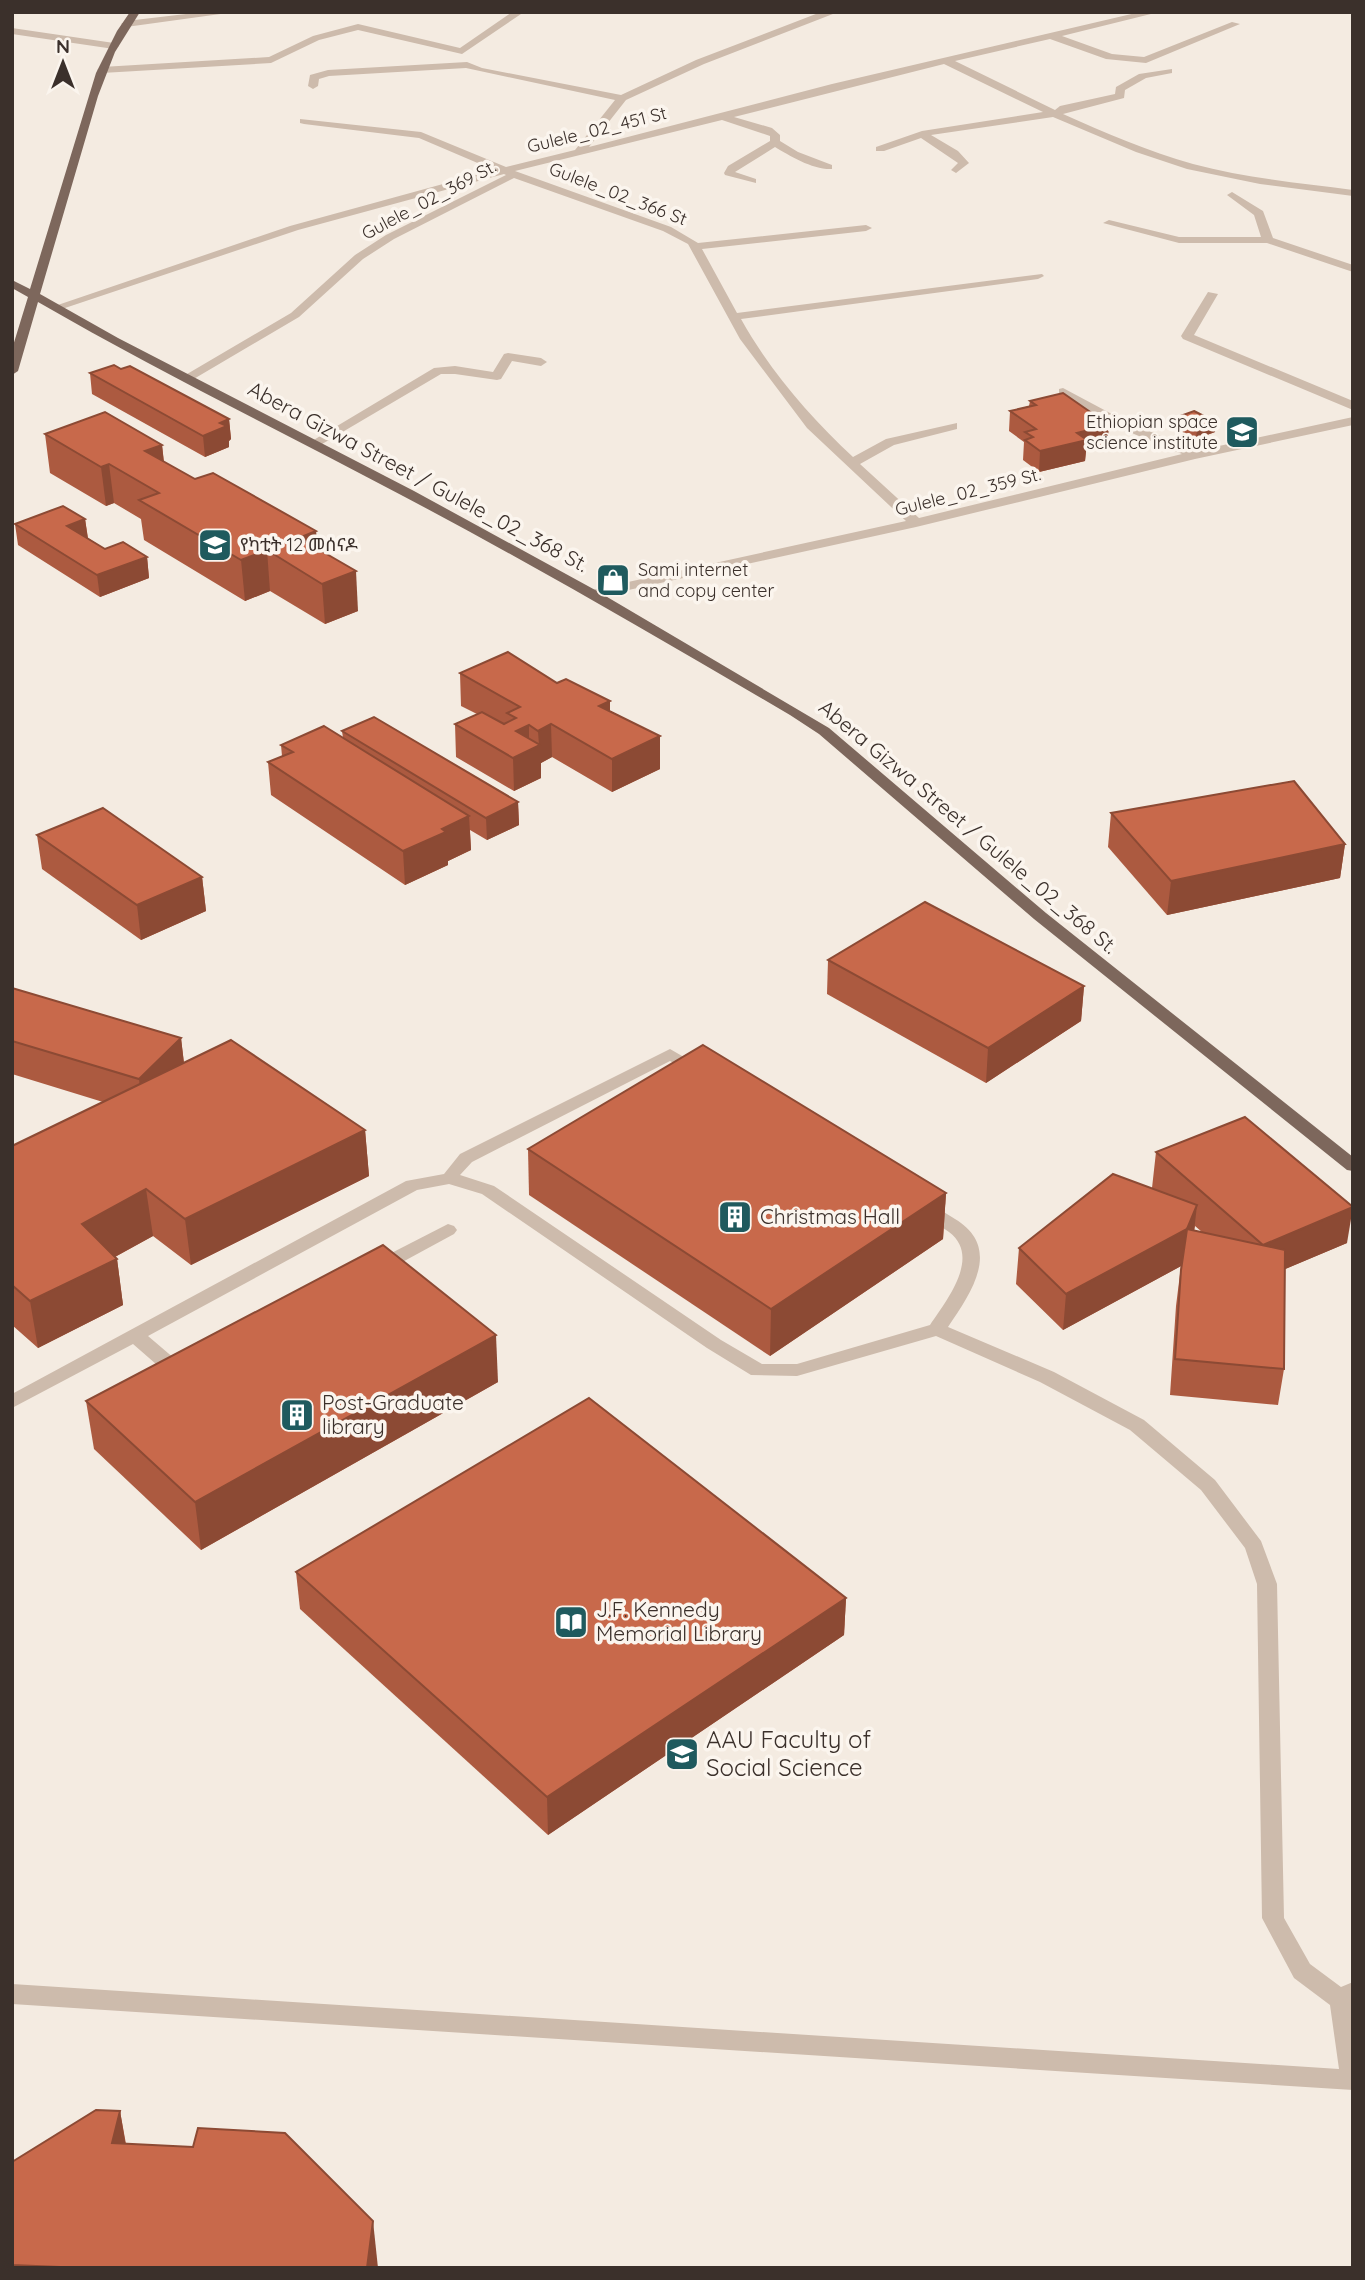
<svg xmlns="http://www.w3.org/2000/svg" width="1365" height="2280" font-family="Quicksand,'Noto Sans Ethiopic',sans-serif">
	<rect width="100%" height="100%" fill="#f4ebe1"/>
	<g fill="none" stroke-linecap="round" stroke-linejoin="round">
		<g fill="#cdbbac" fill-rule="evenodd">
			<polygon points="203,12 235,12 126,27 121,24 126,21"/>
			<polygon points="512,12 524,12 462,54 358,30 319,40 271,63 102,73 97,70 102,67 269,57 313,36 358,24 460,48"/>
			<path d="M821,12H838L704,64L626,100L589,147L832,84L1140,12H1159L1062,36L1112,54L1144,57L1232,22L1240,24L1146,63L1106,59L1050,39L955,61L1055,110L1060,106L1115,94L1116,87L1139,74L1172,69V73L1146,78L1125,90L1124,98L1063,114C1105,133 1148,151 1193,164C1245,178 1300,183 1353,190V196L1260,184L1187,169L1136,152L1053,117L931,135L958,151L969,163L956,173L951,170L958,163L921,138L884,151H876V147L922,131L1043,112L944,64L734,117L772,128L780,135V141L798,152L832,165V169C813,170 790,156 775,147L735,172L756,179V183L725,175L724,173L728,166L770,141V136L722,120L515,171L671,227L698,243L866,225L872,228L866,231L702,249L737,313L1042,274L1044,276L1038,279L741,319C770,371 810,417 853,457L886,439L957,423V429L894,445L860,464L919,518L1182,454L1115,426L1059,395V389L1063,388L1123,420L1196,451L1353,417V425L1195,459L916,527L592,598L585,594L587,591L906,521L807,428L740,339L688,244L663,231L514,178L394,239L363,259L299,317L192,380L182,377L291,313L355,255L386,235L506,175L504,174L298,230L59,310L49,308L290,226L494,170L419,138L304,124L300,123V119L421,132L506,167L575,150L615,100L466,68L329,76L319,79L318,86L313,89L308,86L310,75L328,70L467,62L482,68L621,95L696,60Z"/>
			<polygon points="12,28 114,43 119,46 114,49 12,34"/>
			<polygon points="1232,192 1263,211 1273,238 1353,265 1353,272 1267,243 1179,243 1103,223 1109,220 1179,237 1261,237 1254,215 1227,195"/>
			<polygon points="1208,292 1218,294 1194,335 1353,401 1353,410 1183,339 1181,336"/>
			<polygon points="508,353 541,358 547,362 541,366 512,361 501,379 497,380 455,374 441,374 317,447 313,448 307,444 434,368 455,366 493,372 504,354"/>
			<path d="M670,1049L708,1071L699,1076L670,1061L472,1162L460,1175L494,1186L721,1340L762,1364H797L930,1325C946,1301 982,1257 949,1232C939,1224 924,1221 917,1211L920,1207C932,1204 944,1212 955,1219C1003,1248 971,1293 948,1327L1054,1372L1144,1420L1215,1480L1261,1541L1277,1584L1284,1918L1310,1964L1341,1987L1353,1982V2090L12,2004V1984L1339,2069L1330,2005L1294,1978L1262,1918L1257,1584L1245,1548L1201,1490L1130,1430L1040,1382L936,1336L797,1376L751,1375L707,1348L482,1194L449,1184L417,1190L148,1336L182,1365L190,1366L193,1371C188,1379 181,1380 172,1378L133,1344L12,1408V1394L406,1181L444,1174L460,1154Z"/>
			<polygon points="448,1224 454,1226 457,1230 454,1234 384,1272 370,1272 368,1268 370,1264"/>
		</g>
		<path fill="#7d675c" fill-rule="evenodd" d="M130,12H140L115,52L98,96L40,294L118,338L414,491L597,591L829,728L1046,913L1353,1157V1171L1347,1170L1034,919L819,734L790,715C662,640 534,565 403,496C281,431 157,371 38,302L18,371L12,375V349L28,297L12,288V280L30,289L96,73L117,31Z"/>
	</g>
	<g fill="#ac5a40" fill-rule="evenodd">
		<polygon points="90,373 229,419 231,439 229,441 229,447 205,457 92,394"/>
		<polygon points="1030,401 1109,425 1107,446 1086,451 1085,461 1039,472 1023,460 1024,442 1009,431 1010,411 1029,406"/>
		<polygon points="1175,418 1215,432 1196,439 1174,428"/>
		<polygon points="45,434 162,445 164,462 195,479 316,531 317,548 358,611 325,624 270,591 245,601 144,540 141,519 114,503 106,506 50,473"/>
		<polygon points="85,519 88,538 105,549 147,557 149,578 100,597 18,545 15,524"/>
		<polygon points="460,673 557,683 610,711 660,736 660,769 612,792 552,757 541,763 541,778 514,791 456,757 455,724 477,714 461,706"/>
		<polygon points="342,731 518,802 519,825 487,840 470,830 471,850 448,861 448,865 405,885 271,795 268,762 282,756 281,745 343,738"/>
		<polygon points="1111,813 1345,844 1340,878 1167,915 1108,847"/>
		<polygon points="37,835 202,877 206,911 141,940 42,869"/>
		<polygon points="828,960 1084,986 1081,1021 986,1083 827,994"/>
		<polygon points="12,988 181,1038 184,1063 365,1130 369,1176 191,1265 153,1236 115,1257 117,1259 123,1305 38,1348 12,1325 12,1146 103,1102 12,1074"/>
		<polygon points="528,1149 946,1193 943,1239 770,1356 529,1195"/>
		<path d="M1156,1152L1347,1243L1285,1269L1284,1369L1278,1405L1170,1395L1176,1306L1181,1266L1063,1330L1016,1284L1019,1248L1152,1188ZM1195,1226L1202,1232L1194,1231Z"/>
		<polygon points="498,1382 201,1550 94,1449 86,1401"/>
		<polygon points="296,1572 846,1598 844,1635 548,1835 300,1609"/>
		<polygon points="120,2111 126,2144 378,2268 12,2268 12,2162"/>
	</g>
	<g fill="#8c4a34">
		<polygon points="229,419 231,439 229,441 229,447 205,457 203,436 220,423"/>
		<polygon points="1216,422 1215,432 1196,439 1197,429"/>
		<polygon points="1109,425 1107,446 1086,451 1085,461 1039,472 1040,451 1077,433"/>
		<polygon points="162,445 166,484 145,451"/>
		<polygon points="109,464 114,503 106,506 101,467"/>
		<polygon points="85,519 88,540 67,526"/>
		<polygon points="316,531 319,571 299,538"/>
		<polygon points="267,550 270,591 245,601 241,560"/>
		<polygon points="147,557 149,578 100,597 97,575"/>
		<polygon points="356,571 358,611 325,624 322,584"/>
		<polygon points="610,701 610,734 599,706"/>
		<polygon points="551,724 552,757 541,763 541,778 514,791 513,758 516,731 529,725 529,750 539,746 538,731"/>
		<polygon points="660,736 660,769 612,792 612,759"/>
		<polygon points="518,802 519,825 487,840 486,818"/>
		<polygon points="469,816 471,850 448,861 448,865 405,885 403,851 442,829"/>
		<polygon points="1345,844 1340,878 1167,915 1171,881"/>
		<polygon points="202,877 206,911 141,940 137,905"/>
		<polygon points="1084,986 1081,1021 986,1083 988,1048"/>
		<polygon points="181,1038 185,1073 143,1115 139,1079"/>
		<polygon points="365,1130 369,1176 191,1265 185,1219"/>
		<polygon points="146,1189 153,1236 89,1271 82,1224"/>
		<polygon points="946,1193 943,1239 770,1356 771,1309"/>
		<polygon points="1197,1205 1193,1241 1183,1265 1063,1330 1066,1294"/>
		<polygon points="1353,1207 1347,1243 1257,1281 1263,1245"/>
		<polygon points="117,1259 123,1305 38,1348 30,1301"/>
		<polygon points="496,1335 498,1382 201,1550 195,1502"/>
		<polygon points="846,1598 844,1635 548,1835 547,1797"/>
		<polygon points="120,2111 128,2159 112,2143"/>
		<polygon points="373,2221 378,2268 367,2268"/>
	</g>
	<g fill="#c8694b" stroke="#8c4a34" stroke-width="2">
		<polygon points="114,365 121,369 130,366 229,419 220,423 227,426 203,436 90,373"/>
		<polygon points="1063,393 1109,425 1077,433 1087,440 1040,451 1025,440 1033,437 1025,432 1036,429 1010,411 1036,405 1030,401"/>
		<polygon points="1194,411 1216,422 1197,429 1175,418"/>
		<polygon points="105,412 162,445 145,451 195,479 213,473 316,531 299,538 356,571 322,584 267,550 241,560 139,500 159,493 109,464 101,467 45,434"/>
		<polygon points="63,506 85,519 67,526 105,549 123,542 147,557 97,575 15,524"/>
		<polygon points="508,652 557,683 566,679 610,701 599,706 660,736 612,759 551,724 538,731 529,725 516,731 540,745 513,758 455,724 482,712 504,724 516,718 507,713 520,707 460,673"/>
		<polygon points="374,717 518,802 486,818 342,731"/>
		<polygon points="324,726 469,816 442,829 446,832 403,851 268,762 293,752 281,745"/>
		<polygon points="1294,781 1345,844 1171,881 1111,813"/>
		<polygon points="103,808 202,877 137,905 37,835"/>
		<polygon points="925,902 1084,986 988,1048 828,960"/>
		<polygon points="12,988 181,1038 139,1079 12,1041"/>
		<polygon points="231,1040 365,1130 185,1219 146,1189 82,1224 117,1259 30,1301 12,1285 12,1146"/>
		<polygon points="703,1045 946,1193 771,1309 528,1149"/>
		<polygon points="1245,1117 1353,1207 1263,1245 1156,1152"/>
		<polygon points="1113,1174 1197,1205 1187,1229 1066,1294 1019,1248"/>
		<polygon points="1187,1229 1285,1250 1284,1369 1175,1359 1181,1270"/>
		<polygon points="383,1245 496,1335 195,1502 86,1401"/>
		<polygon points="589,1398 846,1598 547,1797 296,1572"/>
		<polygon points="96,2110 120,2111 112,2143 193,2147 198,2128 285,2133 373,2221 367,2268 84,2268 12,2265 12,2162"/>
	</g>
	<defs>
		<g id="school-square" transform="scale(1.75)"><rect x="-9" y="-9" width="18" height="18" rx="4" fill="#1f5a5e" stroke="#fbf5ee"/><path d="M0-5L7-2L0 1L-7-2ZM-4 1L0 2.5L4 1V4Q0 6-4 4Z" fill="#fff"/></g>
		<g id="shop-square" transform="scale(1.75)"><rect x="-9" y="-9" width="18" height="18" rx="4" fill="#1f5a5e" stroke="#fbf5ee"/><path d="M-5-2.5h2.3a2.7 3.5 0 0 1 5.4 0H5L5.5 6h-11ZM-1.5-2.5h3a1.5 2.3 0 0 0-3 0Z" fill="#fff"/></g>
		<g id="building-square" transform="scale(1.75)"><rect x="-9" y="-9" width="18" height="18" rx="4" fill="#1f5a5e" stroke="#fbf5ee"/><path d="M-4-6H4V6H1V3H-1V6H-4ZM-2.5-4.3h1.7v1.8h-1.7ZM.8-4.3h1.7v1.8H.8ZM-2.5-1h1.7V.8h-1.7ZM.8-1h1.7V.8H.8Z" fill="#fff"/></g>
		<g id="library-square" transform="scale(1.75)"><rect x="-9" y="-9" width="18" height="18" rx="4" fill="#1f5a5e" stroke="#fbf5ee"/><path d="M-6-4Q-3-5.5-.7-3.5V5Q-3 3-6 4ZM6-4Q3-5.5 .7-3.5V5Q3 3 6 4Z" fill="#fff"/></g>
		<g id="university-square" transform="scale(1.75)"><rect x="-9" y="-9" width="18" height="18" rx="4" fill="#1f5a5e" stroke="#fbf5ee"/><path d="M0-5L7-2L0 1L-7-2ZM-4 1L0 2.5L4 1V4Q0 6-4 4Z" fill="#fff"/></g>
	</defs>
	<g fill-rule="evenodd">
		<use href="#school-square" x="1242" y="432"/>
		<use href="#school-square" x="215" y="545"/>
		<use href="#shop-square" x="613" y="580"/>
		<use href="#building-square" x="735" y="1217"/>
		<use href="#building-square" x="297" y="1415"/>
		<use href="#library-square" x="571" y="1622"/>
		<use href="#university-square" x="682" y="1754"/>
	</g>
	<g text-anchor="middle" stroke-width="7" stroke-linejoin="round" paint-order="stroke">
		<g font-size="18" fill="#3b302b" stroke="#fbf5ee">
			<text transform="translate(597 130) rotate(-14)" y="6">Gulele_02_451 St</text>
			<text transform="translate(618 194) rotate(21)" y="6">Gulele_02_366 St</text>
			<text transform="translate(429 200) rotate(-28)" y="6">Gulele_02_369 St.</text>
			<text transform="translate(968 492) rotate(-14)" y="6">Gulele_02_359 St.</text>
		</g>
		<g font-size="18" fill="#3b302b" stroke="#fbf5ee" text-anchor="start">
			<text x="1218" y="428" text-anchor="end">Ethiopian space<tspan x="1218" dy="21">science institute</tspan></text>
			<text x="240" y="551">የካቲት 12 መሰናዶ</text>
			<text x="638" y="576">Sami internet<tspan x="638" dy="21">and copy center</tspan></text>
		</g>
		<g font-size="21" fill="#3b302b" stroke="#fbf5ee">
			<text transform="translate(418 477) rotate(28)" y="7">Abera Gizwa Street / Gulele_02_368 St.</text>
			<text transform="translate(968 827) rotate(40)" y="7">Abera Gizwa Street / Gulele_02_368 St.</text>
		</g>
		<g font-size="21" fill="#3b302b" stroke="#fbf5ee" text-anchor="start">
			<text x="760" y="1224">Christmas Hall</text>
			<text x="322" y="1410">Post-Graduate<tspan x="322" dy="24">library</tspan></text>
			<text x="596" y="1617">J.F. Kennedy<tspan x="596" dy="24">Memorial Library</tspan></text>
		</g>
		<g font-size="24" fill="#3b302b" stroke="#fbf5ee" text-anchor="start">
			<text x="706" y="1748">AAU Faculty of<tspan x="706" dy="28">Social Science</tspan></text>
		</g>
	</g>
	<rect width="1365" height="2280" fill="none" stroke="#3b302b" stroke-width="28"/>
	<g transform="translate(63 63)" stroke="#fbf5ee" stroke-width="5" paint-order="stroke">
	<path d="M0-5L12 26L0 18L-12 26Z" fill="#3b302b"/>
	<text y="-10" font-size="19" font-weight="bold" text-anchor="middle" fill="#3b302b">N</text>
	</g>
</svg>
